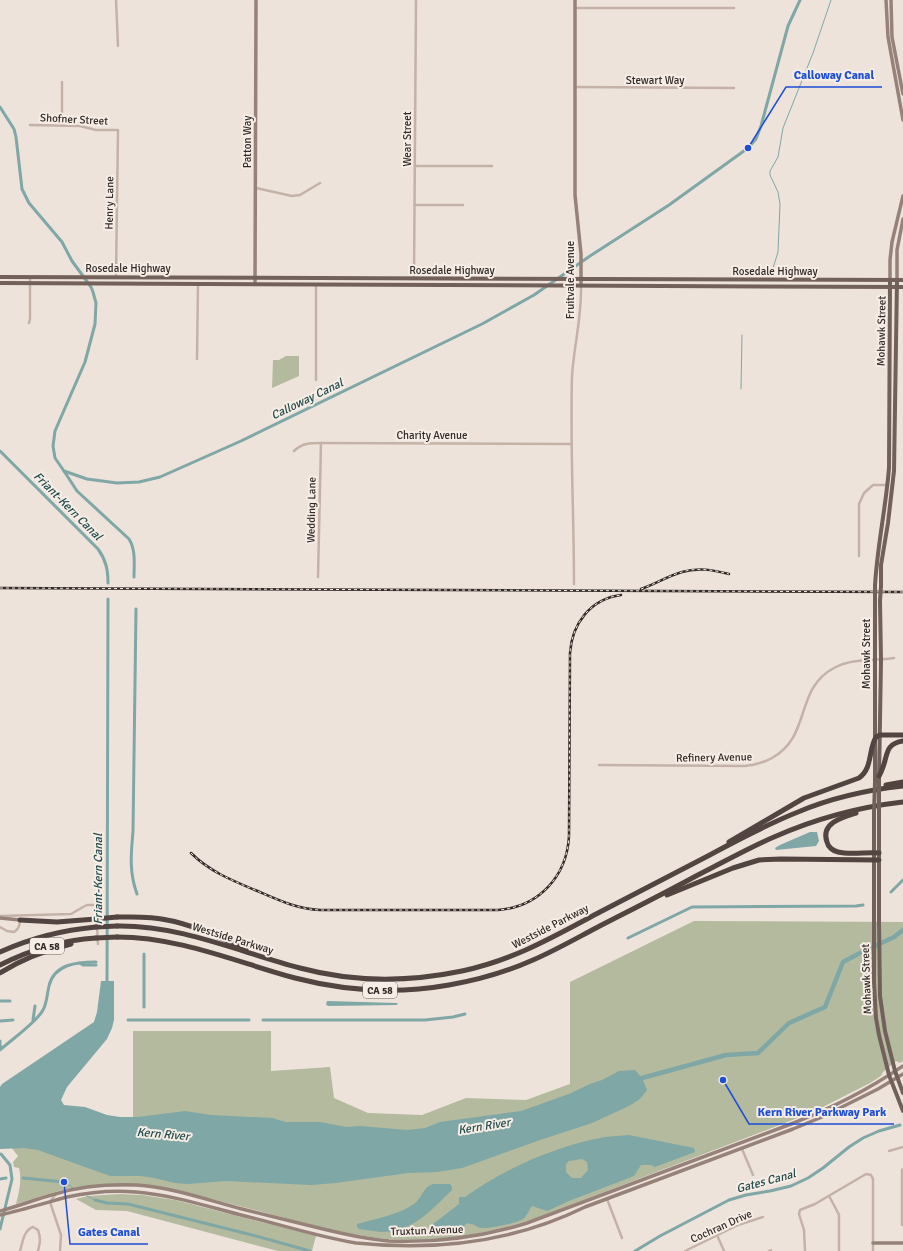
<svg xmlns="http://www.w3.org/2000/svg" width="903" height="1251" font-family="Signika,sans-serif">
	<rect width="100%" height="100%" fill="#eee3db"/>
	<g fill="#b3ba9d">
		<polygon points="286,356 299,356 299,376 272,388 273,360 279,360"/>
		<path d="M694,921L903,922V1061L900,1063L896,1061L883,1072L881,1076L870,1083L815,1111L777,1126L536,1218C489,1234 438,1242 387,1239C354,1236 321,1227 289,1219C252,1209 214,1200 177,1190L156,1186L79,1187L58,1191L16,1204C19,1192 22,1181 19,1168L14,1167L13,1162L18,1156L7,1142L133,1138V1031H271V1071L330,1067L334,1098L368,1113L422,1115L466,1098L526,1100L570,1084V982Z"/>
		<polygon points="120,1194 142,1195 175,1200 316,1236 312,1251 278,1251 127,1211 96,1210 76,1199 88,1196"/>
	</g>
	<g fill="#7ea7a5" fill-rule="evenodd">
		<polygon points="810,832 817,832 819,841 816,846 776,850 775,848 780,845"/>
		<polygon points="101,981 114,981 114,1020 112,1028 107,1039 67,1087 61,1100 64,1105 85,1107 107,1115 120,1117 138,1117 185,1111 211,1115 272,1118 286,1122 320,1122 346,1127 360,1126 407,1130 425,1128 440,1122 521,1111 569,1094 590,1084 602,1080 619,1071 635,1070 642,1078 647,1090 640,1099 629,1106 592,1123 540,1140 462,1168 437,1172 408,1173 336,1183 311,1185 226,1181 187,1184 175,1183 154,1178 141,1176 110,1176 38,1150 24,1148 0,1149 0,1087 2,1084 94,1022 97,1012"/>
		<polygon points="327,1001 397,1003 398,1004 396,1005 329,1006 326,1005"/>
		<path d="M629,1135L694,1148L695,1152L655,1167L651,1165H641L634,1176L569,1201L547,1211L532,1206C529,1210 527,1216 523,1219C517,1223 488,1229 481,1228C476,1227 472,1222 466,1224C463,1226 461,1231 457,1232C451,1235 436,1235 430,1232L433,1224L459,1204V1197H465C505,1168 556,1146 605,1137C613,1136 621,1136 629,1135ZM582,1159L587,1162L588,1170L581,1178H572L566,1172V1164L569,1161Z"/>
		<path d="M433,1184H450L452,1187V1190C430,1211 413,1232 381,1232C374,1231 366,1230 359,1229L357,1227V1224C374,1219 399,1215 414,1204C422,1198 423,1187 433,1184Z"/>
	</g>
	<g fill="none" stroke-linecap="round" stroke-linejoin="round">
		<g stroke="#7ea7a5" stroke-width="1">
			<polyline points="768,276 773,268 778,252 780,204 778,192 770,175 770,171 778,157 783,128 813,53 831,0"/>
			<polyline points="741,389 742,335"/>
			<polyline points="64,1182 73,1188"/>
			<polyline points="87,1196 95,1200"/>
		</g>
		<g stroke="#7ea7a5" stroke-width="3">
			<polyline points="0,107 14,129 16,137 22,189 29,203 62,242 72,261 91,287 93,292 96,303 95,324 85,362 55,431 53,446 55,458 64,471 87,479 117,483 139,482 160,477 241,441 482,324 534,295 590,256 669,205 748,148 756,139 761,126 788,26 800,0"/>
			<path d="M0,451L98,549C106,560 108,570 108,583"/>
			<path d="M64,471L77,491L129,539C136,550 134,564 134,577"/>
			<path d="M136,609L133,831C131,854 129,872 137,894"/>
			<polyline points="891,892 903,880"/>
			<polyline points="628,938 692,907 856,906 863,905"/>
			<polyline points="80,963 83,965 96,965"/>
			<polyline points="107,984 108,599"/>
			<polyline points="0,1001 10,1001"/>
			<polyline points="144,1007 144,954"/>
			<polyline points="33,1020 35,1006"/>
			<polyline points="128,1020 249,1020"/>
			<polyline points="263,1020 425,1020 453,1017 465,1014"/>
			<polyline points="0,1021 13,1020"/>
			<polyline points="0,1041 0,1046 2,1048"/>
			<path d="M0,1050C11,1040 37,1022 43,1010C47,1003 47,994 49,986C54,964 77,962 96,962"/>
			<polyline points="23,1178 64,1182"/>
			<polyline points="0,1179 6,1178"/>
			<polyline points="95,1200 107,1203 128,1204 252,1235 310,1251"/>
			<polyline points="0,1229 12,1179 10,1165 1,1154"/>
			<polyline points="635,1251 660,1236 729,1200 746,1195 770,1191 791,1186 808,1178 823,1168 849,1147 863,1138 879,1131 900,1125"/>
		</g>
		<polyline stroke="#7ea7a5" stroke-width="4.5" points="637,1080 642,1078 726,1055 758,1053 789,1023 825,1007 843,962 858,954 894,937 903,930"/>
		<g stroke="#c4b2a8" stroke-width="2.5">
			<polyline points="116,0 118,46"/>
			<polyline points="575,8 734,8"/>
			<polyline points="62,82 62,126"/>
			<polyline points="575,87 734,88"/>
			<polyline points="30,125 80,126 96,130 118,130 116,277"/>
			<polyline points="415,166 492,166"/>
			<polyline points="256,188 292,196 300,195 320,183"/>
			<polyline points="415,205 463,205"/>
			<polyline points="414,278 416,0"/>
			<polyline points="316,285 316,380"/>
			<polyline points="29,323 30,319 30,278"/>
			<polyline points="197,359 198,284"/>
			<path d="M294,451C302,443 310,443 321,443L572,444"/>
			<polyline points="859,556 859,504 864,493 873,485 888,485"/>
			<polyline points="318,577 321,443"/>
			<path d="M574,584C574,515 570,446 572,376C574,345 582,317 581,285"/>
			<path d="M599,765L745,766C755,765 763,763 772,758C812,736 794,689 834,668C852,658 874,661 894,658"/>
			<polyline points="0,916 71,914 83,907 87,905 96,905 98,944"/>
			<path d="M0,927L7,931L14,932C19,929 20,925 20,920"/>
			<polyline points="742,1149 753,1175"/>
			<polyline points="889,1151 903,1147"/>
			<polyline points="55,1195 50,1202 61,1235 60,1251"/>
			<polyline points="829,1196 835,1207 839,1215 839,1251"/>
			<polyline points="607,1199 622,1238"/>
			<polyline points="902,1225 902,1170 903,1169"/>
			<polyline points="717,1235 724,1251"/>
			<path d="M20,1251C23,1242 23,1231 33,1227L38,1230C41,1238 40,1243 38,1251"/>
			<polyline points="685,1251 738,1225 763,1217"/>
			<polyline points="769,1251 771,1250"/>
			<polyline points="805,1251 804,1230 799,1214 800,1210 815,1204 866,1174 871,1175 873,1179 873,1251"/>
		</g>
		<g stroke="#97827a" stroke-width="3.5">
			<polyline points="575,0 575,195 581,254 581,285"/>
			<polyline points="886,0 888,37 903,120"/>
			<polyline points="891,0 892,37 903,94"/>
			<polyline points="890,280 890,260 892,242 903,196"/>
			<polyline points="897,280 897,250 903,219"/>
			<polyline points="255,284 256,0"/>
			<polyline points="0,918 20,920"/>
			<path d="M0,1211C19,1206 36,1199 55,1194C81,1186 109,1184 136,1185C172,1187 207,1200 242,1209C266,1215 291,1221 315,1227C339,1233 364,1239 389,1241C437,1243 482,1237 527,1223L791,1124C830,1109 868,1090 903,1066"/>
			<path d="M0,1215C23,1210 45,1203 67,1197C90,1192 113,1190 136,1192C173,1195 209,1207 245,1216C282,1225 319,1237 356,1243C434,1251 514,1242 585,1207L793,1129L822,1117L878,1089L903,1074"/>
			<polyline points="873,1243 903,1243"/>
		</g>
		<g stroke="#72605a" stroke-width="4">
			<polyline points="0,277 903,280"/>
			<polyline points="0,283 903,287"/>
			<path d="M875,586C877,547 886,507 889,468L890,280"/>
			<polyline points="881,586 881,565 888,523 894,471 897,280"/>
			<polyline points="879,781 881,660 880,601"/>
			<polyline points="875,782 875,601"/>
			<polyline points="879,811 879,923 880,996 885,1031 895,1071 903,1093"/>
			<polyline points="874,812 874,983 876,1018 879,1035 889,1075 903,1111"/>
		</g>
		<g stroke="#524440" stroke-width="5">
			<path d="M879,776C881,773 882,770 883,767C888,754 885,744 903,741"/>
			<polyline points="886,785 903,782"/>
			<path d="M856,813C843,817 820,823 827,842C828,847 833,851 838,852C849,855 867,852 879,853"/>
			<path d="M729,842L804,798L859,778C873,768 868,750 876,737L880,735H903"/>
			<polyline points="667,895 733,868 759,860 781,859 879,860"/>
			<path d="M117,917C134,917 151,916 167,920C194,925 220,938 246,949"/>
			<polyline points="20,920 57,922 96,919"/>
			<path d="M117,926C181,925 239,952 300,968C352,982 409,982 462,971C514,960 553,937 600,912C634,894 669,876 704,858C734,842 765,825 798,812C831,798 867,790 903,786"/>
			<path d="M117,937C179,937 236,962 295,978C345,991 398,994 449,985C478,980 506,972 533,960C554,951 575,939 596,928C629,911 663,894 696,876C722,863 748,848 774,837C815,819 859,807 903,802"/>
			<path d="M0,952C31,938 63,930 96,927"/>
			<path d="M0,965C30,950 63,940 96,938"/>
			<path d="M0,973C22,959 46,950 71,944"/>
		</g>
		<g stroke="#322a27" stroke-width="2.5">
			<g id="rail">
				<polyline points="0,588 903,592"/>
				<path d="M641,589C655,584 668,576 682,572C698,567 713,570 729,574"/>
				<path d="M191,853C209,871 231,880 255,890C276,899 296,909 320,910H498C539,907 567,876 569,836L570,653C572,624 590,599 621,595"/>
			</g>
		</g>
		<use href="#rail" stroke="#f6ede6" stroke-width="1" stroke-dasharray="3" stroke-linecap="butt"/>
		<g stroke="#72605a" stroke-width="4">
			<polyline points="875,601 875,586"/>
			<polyline points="880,601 881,586"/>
			<polyline points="879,811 879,781"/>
			<polyline points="874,812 875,782"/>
		</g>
		<g stroke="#524440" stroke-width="5">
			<polyline points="96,919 117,917"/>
			<polyline points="96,927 117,926"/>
			<polyline points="96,938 117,937"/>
		</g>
	</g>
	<g text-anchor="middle" stroke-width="4" stroke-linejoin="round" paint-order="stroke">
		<g fill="#f6ede6" stroke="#6d6460" stroke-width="1">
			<rect x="30" y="938" width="34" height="16" rx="3"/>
			<rect x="363" y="982" width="34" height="16" rx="3"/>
		</g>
		<g font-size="10" font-weight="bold" fill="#322a27">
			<text x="47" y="950">CA 58</text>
			<text x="380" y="994">CA 58</text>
		</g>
		<g font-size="11" fill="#322a27" stroke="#f6ede6">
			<text x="655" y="84">Stewart Way</text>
			<text transform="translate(74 119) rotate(3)" y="4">Shofner Street</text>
			<text transform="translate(407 139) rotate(-90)" y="4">Wear Street</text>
			<text transform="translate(247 142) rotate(-90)" y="4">Patton Way</text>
			<text transform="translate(109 203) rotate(-89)" y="4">Henry Lane</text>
			<text x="128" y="272">Rosedale Highway</text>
			<text x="452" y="274">Rosedale Highway</text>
			<text x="775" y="275">Rosedale Highway</text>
			<text transform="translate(570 280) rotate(-90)" y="4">Fruitvale Avenue</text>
			<text transform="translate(881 331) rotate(-89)" y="4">Mohawk Street</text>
			<text x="432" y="439">Charity Avenue</text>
			<text transform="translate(311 510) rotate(-89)" y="4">Wedding Lane</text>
			<text transform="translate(866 654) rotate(-90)" y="4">Mohawk Street</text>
			<text transform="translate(714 757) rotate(-1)" y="4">Refinery Avenue</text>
			<text transform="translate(550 926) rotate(-27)" y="4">Westside Parkway</text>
			<text transform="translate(233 938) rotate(17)" y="4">Westside Parkway</text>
			<text transform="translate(866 979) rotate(-92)" y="4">Mohawk Street</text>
			<text transform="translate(721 1226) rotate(-24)" y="4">Cochran Drive</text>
			<text transform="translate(427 1230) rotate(-2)" y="4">Truxtun Avenue</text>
		</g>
		<g font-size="12" font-style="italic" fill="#234d4c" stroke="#f6ede6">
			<text transform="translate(307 399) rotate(-26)" y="4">Calloway Canal</text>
			<text transform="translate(68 506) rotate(45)" y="4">Friant-Kern Canal</text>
			<text transform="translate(98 879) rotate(-90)" y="4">Friant-Kern Canal</text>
			<text transform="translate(484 1126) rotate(-9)" y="4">Kern River</text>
			<text transform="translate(163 1134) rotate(5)" y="4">Kern River</text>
			<text transform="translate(766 1181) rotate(-15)" y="4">Gates Canal</text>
		</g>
	</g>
	<path fill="none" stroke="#1d4ed8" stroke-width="1.5" d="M748 148L786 87H882M723 1080L749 1124H894M64 1182L70 1244H148"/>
	<g fill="#1d4ed8" stroke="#f6ede6" stroke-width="1.5">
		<circle cx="748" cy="148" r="4"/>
		<circle cx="723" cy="1080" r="4"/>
		<circle cx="64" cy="1182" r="4"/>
	</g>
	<g font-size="12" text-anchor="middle" font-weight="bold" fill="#1d4ed8" stroke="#f6ede6" stroke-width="4" stroke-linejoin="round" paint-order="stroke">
		<text x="834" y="79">Calloway Canal</text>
		<text x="822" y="1116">Kern River Parkway Park</text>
		<text x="109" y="1236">Gates Canal</text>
	</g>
</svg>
